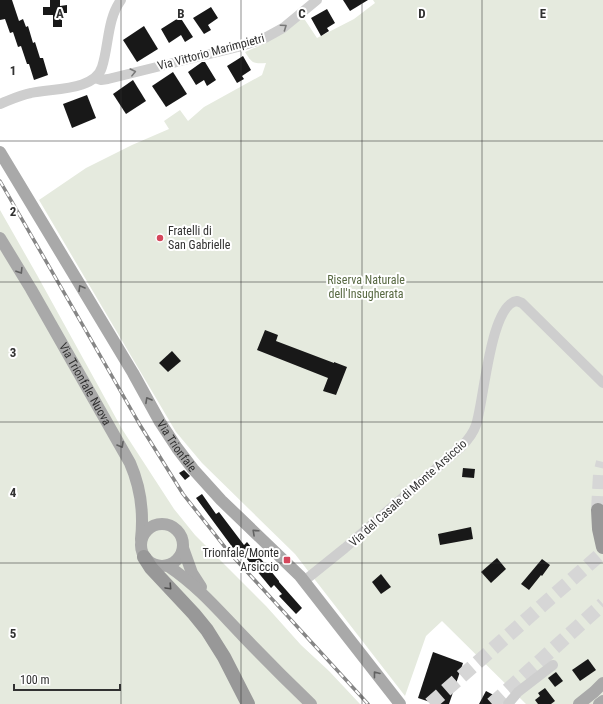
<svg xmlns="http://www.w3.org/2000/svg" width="603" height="704" font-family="'Roboto Condensed',sans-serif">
	<rect width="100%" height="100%" fill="#fff"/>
	<g fill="#e5eade">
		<path d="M373,0H603V704H526L442,621L426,636L405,696L295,554L202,463L176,432L39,200L86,168L132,145L169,129L164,121L180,110L188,121L204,107L262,75L266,63C253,64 252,63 245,52L266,43L303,17L317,38L354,19L375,3Z"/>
		<polygon points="0,210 37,275 122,429 174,509 195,535 266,606 301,645 329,671 360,704 0,704"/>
	</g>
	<g fill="#181818">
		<polygon points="0,0 12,0 19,21 23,19 26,27 28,26 33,43 35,42 40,58 43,58 48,75 34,80 29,64 27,64 21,46 18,47 13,32 10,33 5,19 0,20"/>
		<polygon points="50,0 60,0 60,6 67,5 67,13 62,13 62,27 53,27 53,15 43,15 43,7 50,7"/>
		<polygon points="343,0 368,0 350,11"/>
		<polygon points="211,7 218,18 208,25 211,30 204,34 193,18"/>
		<polygon points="327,9 335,23 327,28 329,31 321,36 311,18"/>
		<polygon points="180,17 193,37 185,42 181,35 169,43 161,29"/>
		<polygon points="144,26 158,49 137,62 123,40"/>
		<polygon points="243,56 251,70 242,76 244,79 237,83 227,66"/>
		<polygon points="202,62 205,62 216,80 207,86 204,80 196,85 188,72"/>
		<polygon points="173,72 187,94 166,107 152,86"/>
		<polygon points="133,80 146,101 126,114 113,94"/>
		<polygon points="87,95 96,118 72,128 63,104"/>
		<polygon points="265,330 278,335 276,341 334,363 334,362 347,367 336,395 323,391 328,378 257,350"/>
		<polygon points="172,351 181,361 168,372 159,363"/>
		<polygon points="463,468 475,469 474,478 462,477"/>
		<polygon points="184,470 190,476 185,480 179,473"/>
		<polygon points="202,494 216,514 219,512 244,545 247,542 279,581 279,582 302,608 296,614 279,596 282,594 274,585 271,588 236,546 233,548 196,498"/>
		<polygon points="471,527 473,539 440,545 438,534"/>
		<polygon points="497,558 506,569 491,583 481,572"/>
		<polygon points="542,559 550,565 542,576 541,575 529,590 521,584"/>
		<polygon points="381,574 391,587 381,594 372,582"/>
		<polygon points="433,652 463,663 449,704 436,704 418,698"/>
		<polygon points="588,659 596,670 580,681 572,670"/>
		<polygon points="556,672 563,681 555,687 548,678"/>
		<polygon points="545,688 555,701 551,704 538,704 535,700 540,696 538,693"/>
		<polygon points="486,691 503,700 502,704 479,704"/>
	</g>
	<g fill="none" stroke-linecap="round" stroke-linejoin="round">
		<g stroke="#d6d6d6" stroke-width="14" stroke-dasharray="14 7" stroke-linecap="butt">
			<polyline points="598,510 600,474 603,462"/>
			<polyline points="430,704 603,552"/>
			<polyline points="492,704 603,604"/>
		</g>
		<g stroke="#cecece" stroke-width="10">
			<polyline points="95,78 101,80 108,79 238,47 263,39 283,28 317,0"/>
			<path d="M0,104C10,100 20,95 31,93C52,88 95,91 102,67C109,45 107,19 121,0"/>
			<path d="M304,581L345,548L461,447C467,441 473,434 476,425C484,402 490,304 517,301L522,303L603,383"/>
			<polyline points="508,704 518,692 553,665"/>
		</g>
		<g stroke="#a9a9a9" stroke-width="12">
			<path id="s1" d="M0,152L133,373L160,422L177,448L193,469L221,500L300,576L400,704"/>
			<path id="s2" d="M0,238L31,289L130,463C141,488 144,512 141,539"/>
			<circle cx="162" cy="545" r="21"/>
			<polyline points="183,548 192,573 201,587"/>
			<path d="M168,566C198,586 219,611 244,637C266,660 288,682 311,704"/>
			<polyline points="579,704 594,692 603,683"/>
			<polyline points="599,704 603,701"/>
		</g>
		<g stroke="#989898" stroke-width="14">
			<polyline points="598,510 599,529 603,547"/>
			<polyline points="144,557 151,568 194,614 207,630 224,657 248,704"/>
		</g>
		<g stroke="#868686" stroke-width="3.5">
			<polyline id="rail" points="0,181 140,425 183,494 228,551 368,704"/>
		</g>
		<use href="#rail" stroke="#fff" stroke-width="2" stroke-dasharray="6" stroke-linecap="butt"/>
	</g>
	<defs><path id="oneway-chevron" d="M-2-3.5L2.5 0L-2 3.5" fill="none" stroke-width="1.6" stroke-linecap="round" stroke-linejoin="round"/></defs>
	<g stroke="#787878">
		<use href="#oneway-chevron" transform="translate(284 27) rotate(-35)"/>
		<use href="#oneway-chevron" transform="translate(133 72) rotate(-14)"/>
	</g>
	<g stroke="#616161">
		<use href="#oneway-chevron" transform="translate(20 271) rotate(58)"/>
		<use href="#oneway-chevron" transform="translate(81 288) rotate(-121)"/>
		<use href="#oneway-chevron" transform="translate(148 400) rotate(-119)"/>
		<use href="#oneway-chevron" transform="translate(121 445) rotate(60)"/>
		<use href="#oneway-chevron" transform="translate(255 532) rotate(-137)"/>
		<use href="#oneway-chevron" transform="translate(376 674) rotate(-128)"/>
	</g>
	<use stroke="#505050" href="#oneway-chevron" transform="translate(169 587) rotate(47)"/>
	<path fill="none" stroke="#313131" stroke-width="1" stroke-opacity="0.55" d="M121,0V704M241,0V704M362,0V704M482,0V704M0,141H603M0,282H603M0,422H603M0,563H603"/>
	<g fill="#d5475c" stroke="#fff" stroke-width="1.5">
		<circle cx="160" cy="238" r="4"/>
		<rect x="283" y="556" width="8" height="8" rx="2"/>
	</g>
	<g text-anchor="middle" stroke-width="4" stroke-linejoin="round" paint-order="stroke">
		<g font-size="12" fill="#313131" stroke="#fff">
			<text transform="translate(211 52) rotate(-15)" y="4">Via Vittorio Marimpietri</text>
			<text dy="4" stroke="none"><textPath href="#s2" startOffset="169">Via Trionfale Nuova</textPath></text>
			<text dy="4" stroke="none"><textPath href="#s1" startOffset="343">Via Trionfale</textPath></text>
			<text transform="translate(408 493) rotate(-42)" y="4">Via del Casale di Monte Arsiccio</text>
		</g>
		<g font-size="12" fill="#313131" stroke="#fff" text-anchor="start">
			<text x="168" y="235">Fratelli di<tspan x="168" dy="14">San Gabrielle</tspan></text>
			<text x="279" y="557" text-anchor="end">Trionfale/Monte<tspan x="279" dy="14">Arsiccio</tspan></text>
		</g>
		<g font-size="12" fill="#586942" stroke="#fff">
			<text x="366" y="284">Riserva Naturale<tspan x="366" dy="14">dell'Insugherata</tspan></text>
		</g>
	</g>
	<g font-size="13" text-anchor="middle" font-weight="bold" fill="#313131" stroke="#fff" stroke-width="4" stroke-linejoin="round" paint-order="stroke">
		<text x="60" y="18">A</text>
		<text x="181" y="18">B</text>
		<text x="302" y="18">C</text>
		<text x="422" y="18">D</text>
		<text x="543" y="18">E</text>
		<text x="13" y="75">1</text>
		<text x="13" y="216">2</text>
		<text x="13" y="357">3</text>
		<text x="13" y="497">4</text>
		<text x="13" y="638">5</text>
	</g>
	<path d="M14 684v6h106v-6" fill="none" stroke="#313131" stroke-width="2"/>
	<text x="20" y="684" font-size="12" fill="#313131" stroke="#ffffff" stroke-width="3" paint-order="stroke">100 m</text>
</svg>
